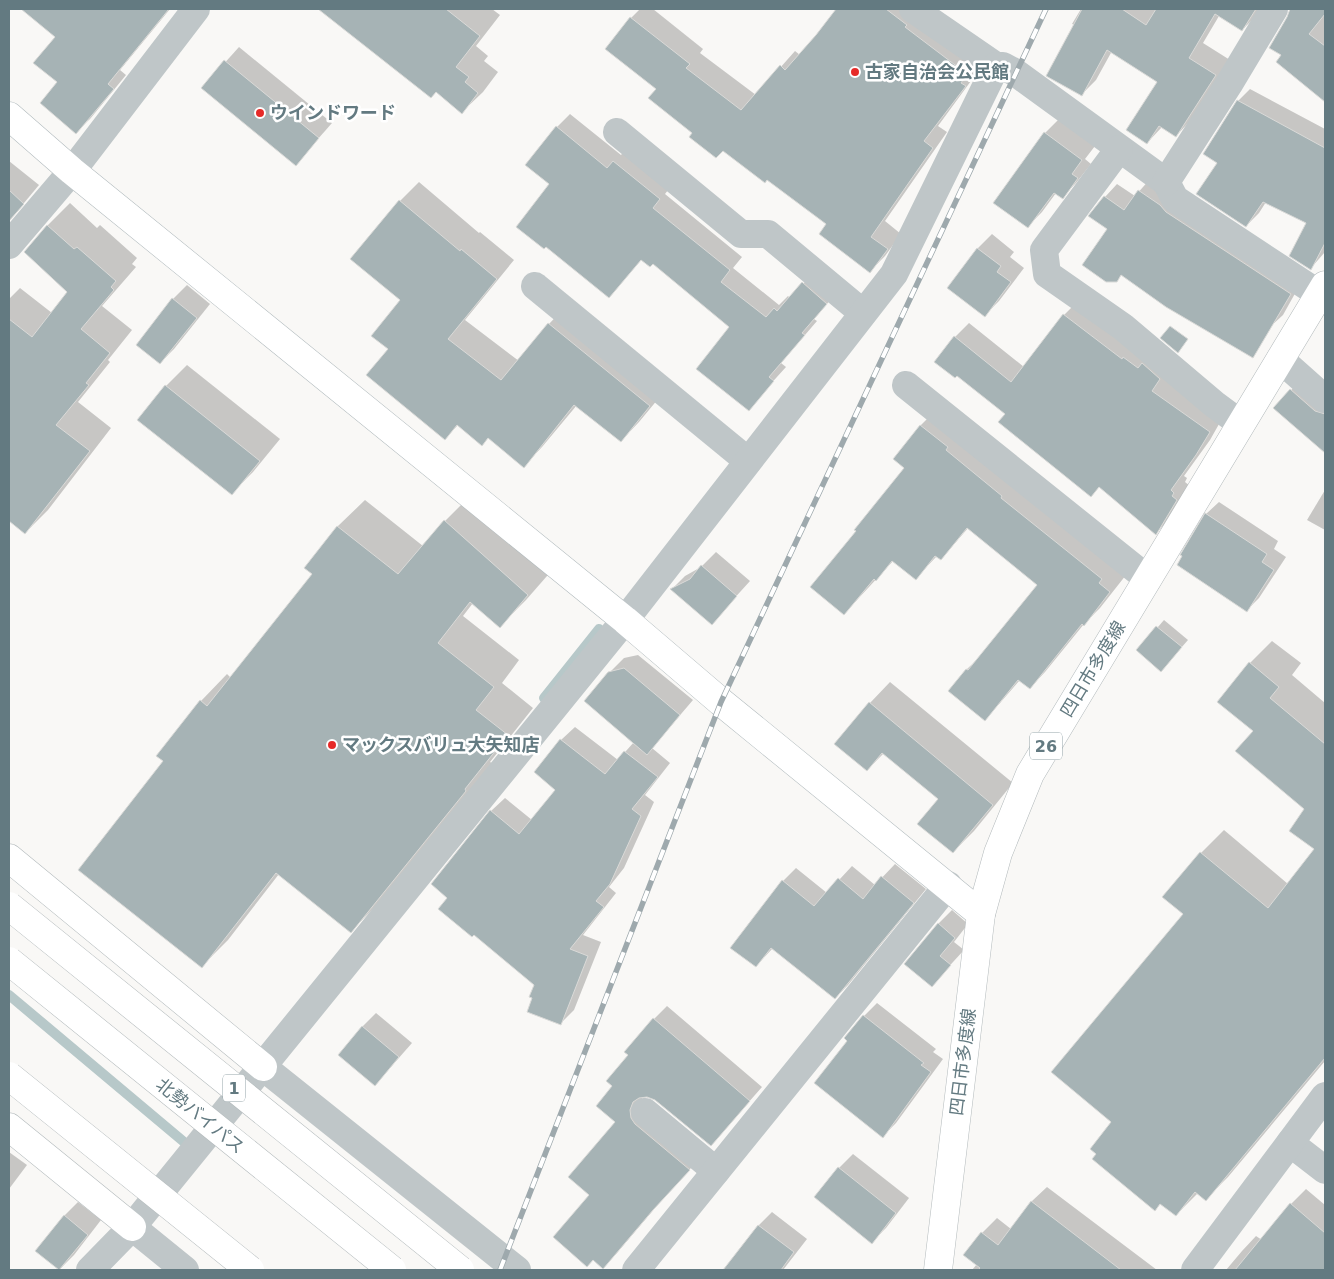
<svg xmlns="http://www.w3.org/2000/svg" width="1334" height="1279" font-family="'DejaVu Sans','Noto Sans JP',sans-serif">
	<rect width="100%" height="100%" fill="#f9f8f6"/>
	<g fill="#0003">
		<polygon points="23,9 170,9 120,70 126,75 90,119 76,132 57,37"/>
		<polygon points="320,9 492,9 500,15 476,46 488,56 484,61 498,72 483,92 462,112 437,91 431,97"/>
		<polygon points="640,9 653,9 703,49 700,53 756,95 795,51 800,55 838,9 921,9 979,70 938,126 947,132 885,221 901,234 885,256 870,271 828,224 768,179 694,133 658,88 631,18"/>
		<polygon points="1081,9 1261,9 1257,15 1242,30 1219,16 1203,43 1230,60 1190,121 1176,136 1162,127 1147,143 1159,81 1112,51 1096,80 1082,94 1075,25 1072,24"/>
		<polygon points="1291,9 1325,9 1325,100 1277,61 1283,55"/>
		<polygon points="239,47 332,123 296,164 203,87"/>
		<polygon points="1250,89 1325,129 1325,252 1311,268 1308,222 1266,202 1259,213 1246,226 1218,162 1238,101"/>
		<polygon points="570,114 621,155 627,148 672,185 665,194 742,257 733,268 779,305 788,296 790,298 816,270 839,290 814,319 817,321 781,363 786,367 748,409 731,327 653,262 642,259 609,296 551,184 557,127"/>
		<polygon points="1059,119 1095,146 1085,159 1091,164 1076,183 1062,197 1056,193 1042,212 1028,226 1045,133"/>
		<polygon points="9,161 39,185 9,221"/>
		<polygon points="1151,178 1302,281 1283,315 1270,327 1122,274 1116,281 1105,197 1117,184 1135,196"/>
		<polygon points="419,182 479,233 480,232 514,260 465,320 519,361 549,324 567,305 668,387 639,422 621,441 577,405 542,447 524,466 489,437 458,425 445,438 390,349 401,300 352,259 400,201"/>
		<polygon points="70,203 97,228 100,225 137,258 132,264 136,267 102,306 132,330 108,360 110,362 78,402 111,428 48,510 25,533 9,520 9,299 20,288 52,313 69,292 25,252 48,225"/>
		<polygon points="992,234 1014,252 1010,257 1024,268 999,301 985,315 948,288 978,248"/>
		<polygon points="187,285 210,304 174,349 160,363 173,299"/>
		<polygon points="1078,301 1223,417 1210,440 1184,476 1187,478 1185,482 1190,486 1170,519 1156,533 1100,486 1091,495 1006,414 957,374 936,361 955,337 969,323 1024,367 1064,315"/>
		<polygon points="187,365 280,439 253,472 232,493 166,386"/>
		<polygon points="1304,376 1325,394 1325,452 1275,408"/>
		<polygon points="937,409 1126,575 1100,608 1084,624 1045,672 1030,688 1020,680 1000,703 984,719 950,691 967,669 983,654 1038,585 969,527 941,559 937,556 916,578 894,560 844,614 857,531 906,468 895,459 921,425"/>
		<polygon points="1325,490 1325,530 1307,520"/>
		<polygon points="471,495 554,568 526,600 500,626 473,603 463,616 519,660 502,683 533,708 490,762 492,763 377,905 351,931 279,874 228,940 202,966 165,761 201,701 227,674 231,678 314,573 306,568 338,526 365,500 423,546 445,521"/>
		<polygon points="1219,502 1278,541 1274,549 1286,557 1259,598 1247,610 1206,514"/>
		<polygon points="716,552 750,581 712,623 672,589 685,576 701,567"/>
		<polygon points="1164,620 1188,640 1167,664 1138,650"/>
		<polygon points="1272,641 1301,663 1292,675 1325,703 1325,1061 1228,1177 1206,1199 1198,1193 1176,1215 1098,1154 1113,1122 1184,914 1164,897 1201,853 1224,830 1288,884 1315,849 1306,809 1254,731 1250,663"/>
		<polygon points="638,655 693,700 652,748 670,763 645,795 654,802 624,868 609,887 616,893 583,935 601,942 574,1010 561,1023 533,998 536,985 449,898 491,811 505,798 532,820 557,790 561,740 575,727 618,760 634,742 609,673 624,658"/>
		<polygon points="890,682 1013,783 974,831 953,852 940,799 884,753 867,770 870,703"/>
		<polygon points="895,864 926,889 848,985 835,998 773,948 756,966 783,881 796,868 827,893 852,866 875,885"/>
		<polygon points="952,910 968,924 954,942 964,950 932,985 938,924"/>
		<polygon points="877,1003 936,1049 933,1052 943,1059 896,1123 883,1136 849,1040 864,1016"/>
		<polygon points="667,1006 762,1087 711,1145 655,1099 642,1096 643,1104 702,1156 666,1195 616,1254 603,1267 590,1194 617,1122 614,1086 630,1055 654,1019"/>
		<polygon points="376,1013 412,1043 375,1085 362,1027"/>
		<polygon points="9,1152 27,1165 9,1189"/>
		<polygon points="853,1154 909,1198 886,1228 872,1242 815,1197 839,1168"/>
		<polygon points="1047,1187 1157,1270 972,1270 977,1264 965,1255 982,1233 997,1218 1011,1229 1032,1201"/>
		<polygon points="1306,1189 1325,1205 1325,1270 1226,1270 1242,1251 1256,1236 1262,1240 1291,1204"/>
		<polygon points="78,1202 101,1220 74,1255 60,1269 37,1251 64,1216"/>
		<polygon points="772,1212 807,1239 783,1270 738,1270 740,1267 732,1261 759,1225"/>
	</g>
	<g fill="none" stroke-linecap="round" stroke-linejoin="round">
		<g stroke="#b7c8c9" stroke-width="10">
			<polyline points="544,698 599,629"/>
			<polyline points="9,995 190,1147 193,1143"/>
		</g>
	</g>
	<g fill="#a6b3b5" stroke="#dadad8">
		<polygon points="21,9 169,9 108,84 114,89 76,134 40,103 57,82 33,63 55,37"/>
		<polygon points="318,9 446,9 480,36 456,67 469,77 465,82 478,93 462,114 436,92 431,98"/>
		<polygon points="836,9 886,9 907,25 905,27 967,74 961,83 966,86 924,141 933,148 871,237 888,249 870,273 819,234 826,224 767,180 765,183 723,151 716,158 689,137 692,133 648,98 656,89 605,49 630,17 690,64 686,68 741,110 780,65 785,70 816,35"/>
		<polygon points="1082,9 1122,9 1146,25 1156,9 1256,9 1242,31 1215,14 1189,58 1216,75 1176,137 1159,126 1147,144 1126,130 1157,82 1107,50 1082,96 1046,76"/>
		<polygon points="1290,9 1325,9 1325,14 1309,34 1325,46 1325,102 1276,62 1281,55 1269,48 1287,17"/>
		<polygon points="224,60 319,138 296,166 201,88"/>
		<polygon points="1237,100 1325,148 1325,243 1311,270 1289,256 1306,223 1263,202 1246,227 1196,194 1217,163 1203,154"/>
		<polygon points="556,126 607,168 613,161 660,199 653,208 730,270 721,282 766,317 774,308 777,311 802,282 827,304 802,333 805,335 769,377 774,381 749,411 696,369 729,327 653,264 650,267 641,260 609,298 546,247 544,249 516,227 549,184 525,165"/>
		<polygon points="1044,132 1082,160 1072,174 1078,178 1063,199 1054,193 1028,228 993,203"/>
		<polygon points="9,190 24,204 9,221"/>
		<polygon points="1138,190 1160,205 1166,212 1291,294 1253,358 1166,307 1121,275 1117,282 1106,282 1082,265 1107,229 1088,216 1104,196 1124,210"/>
		<polygon points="399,200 460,251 461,249 497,279 448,339 501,380 548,323 650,406 621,442 574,405 524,468 488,438 482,446 457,425 445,440 366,375 388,349 371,336 400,300 350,259"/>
		<polygon points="47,225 74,249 77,247 116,281 111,287 114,290 81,329 110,353 86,383 89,385 56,425 90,451 25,534 9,521 9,319 32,337 67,292 24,252"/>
		<polygon points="977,248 1001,266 997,272 1011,282 985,317 947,288"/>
		<polygon points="172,298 197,318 160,364 136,345"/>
		<polygon points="1063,314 1122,359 1123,357 1138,368 1142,363 1160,379 1152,391 1210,432 1196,455 1171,490 1174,493 1172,496 1177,500 1156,535 1099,487 1091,497 998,422 1005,414 957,376 955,378 934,362 954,336 1011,382"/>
		<polygon points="1170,326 1188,339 1178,353 1160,338"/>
		<polygon points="165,385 260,461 232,495 137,420"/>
		<polygon points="1290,389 1315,411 1325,414 1325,453 1273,408"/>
		<polygon points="920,425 948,447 946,450 1002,496 1001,498 1102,579 1099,583 1110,592 1084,626 1082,624 1030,689 1018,680 985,721 948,691 966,669 968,670 1037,585 967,528 941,560 935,556 916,580 892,561 876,581 874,579 844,615 810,587 856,531 854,530 904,468 893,459"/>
		<polygon points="1205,513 1267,554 1262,562 1274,570 1247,612 1177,565 1182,556 1180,555"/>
		<polygon points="444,520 528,595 500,628 470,602 438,643 494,687 476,710 508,735 465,789 466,791 351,933 276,873 202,968 78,870 163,761 156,756 200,700 207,706 312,574 304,568 337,526 398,574"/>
		<polygon points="701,565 737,596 712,625 670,589 690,579"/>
		<polygon points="1156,626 1182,647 1161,672 1136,650"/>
		<polygon points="1249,662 1279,687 1270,698 1325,744 1325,1058 1206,1201 1195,1192 1176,1216 1160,1204 1155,1211 1092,1159 1096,1154 1090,1149 1111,1122 1051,1072 1183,914 1162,897 1200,852 1268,908 1314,849 1289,831 1304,809 1235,751 1253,731 1217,702"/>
		<polygon points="624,668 680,715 647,755 584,701 608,672"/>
		<polygon points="869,702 993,805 953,853 917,824 938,799 882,753 867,771 834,744"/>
		<polygon points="560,739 605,774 624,751 658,777 632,809 641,816 610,884 596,901 604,907 570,949 588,956 561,1025 527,1012 532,998 529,997 534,985 474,935 472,937 438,909 447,898 431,884 490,810 519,834 555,790 534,772"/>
		<polygon points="881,876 914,903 835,999 771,948 756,967 730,948 782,880 814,906 838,878 863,899"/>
		<polygon points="938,923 955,938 940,956 951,965 932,987 904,964"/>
		<polygon points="863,1015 924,1063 921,1065 931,1072 883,1138 814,1083 847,1041 844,1038"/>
		<polygon points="653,1018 750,1101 711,1146 655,1100 647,1097 639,1098 633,1102 630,1110 631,1118 635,1124 690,1170 653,1210 603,1269 593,1260 587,1267 553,1237 589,1195 568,1177 615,1122 596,1106 612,1086 606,1081 628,1055 624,1052"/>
		<polygon points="362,1026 399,1057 375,1086 338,1055"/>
		<polygon points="838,1167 896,1213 872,1244 814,1197"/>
		<polygon points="1031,1201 1121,1270 978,1270 980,1268 963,1255 981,1232 998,1245"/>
		<polygon points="1290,1203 1325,1233 1325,1270 1235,1270"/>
		<polygon points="64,1215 88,1235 59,1270 35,1251"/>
		<polygon points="758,1225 794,1252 781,1270 723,1270"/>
	</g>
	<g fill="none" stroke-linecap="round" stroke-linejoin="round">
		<g stroke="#b1babd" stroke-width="29">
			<polyline id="secondary" points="9,116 72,171 625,620 721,702 981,914"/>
		</g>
		<g stroke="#b3babc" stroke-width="29">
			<polyline id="primary" points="938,1270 981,914 998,853 1030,774 1325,285"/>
		</g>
		<g stroke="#b2b9bb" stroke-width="29">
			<g id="highway">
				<polyline points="9,858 263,1067"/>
				<polyline points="9,1127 132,1227"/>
			</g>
		</g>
		<g stroke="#bfc6c8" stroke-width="28">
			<polyline points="913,9 996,66 1003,66 1016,73 1166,182 1175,199 1319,294"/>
			<polyline points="617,132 741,234 768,234 863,313"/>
			<polyline points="1119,149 1044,250 1047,274 1123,327 1214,404 1241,424"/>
			<polyline points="1166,182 1229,84 1274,9"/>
			<polyline points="9,245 72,171 196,9"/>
			<polyline points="535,286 748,461"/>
			<polyline points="1280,359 1325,399"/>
			<polyline points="906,385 1148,579"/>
			<polyline points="263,1067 517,1270"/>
			<polyline points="645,1112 716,1171"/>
			<polyline points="1290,1143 1325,1170"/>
			<polyline points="132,1227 185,1270"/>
			<polyline points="90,1270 132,1227 625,620 894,274 996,66"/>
			<polyline points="636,1270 948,885"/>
			<polyline points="1195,1270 1325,1096"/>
		</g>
		<use href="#secondary" stroke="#fff" stroke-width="28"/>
		<use href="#primary" stroke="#fff" stroke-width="28"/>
		<use href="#highway" stroke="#fff" stroke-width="28"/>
		<g stroke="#9ea9ad" stroke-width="5.5">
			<polyline id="rail" points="500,1270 721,702 1046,9"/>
		</g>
		<use href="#rail" stroke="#fff" stroke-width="4" stroke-dasharray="11" stroke-linecap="butt"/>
		<g stroke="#b2b9bb" stroke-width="29" stroke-linecap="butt">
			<g id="highway-bridge">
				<polyline points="9,906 460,1270"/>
				<polyline points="9,961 392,1270"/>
				<polyline points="9,1076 250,1270"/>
			</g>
		</g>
		<use href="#highway-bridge" stroke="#fff" stroke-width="28"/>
	</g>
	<g fill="#e62a28" stroke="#fff" stroke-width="2">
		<circle cx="855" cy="72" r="5"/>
		<circle cx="260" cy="113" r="5"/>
		<circle cx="332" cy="745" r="5"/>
	</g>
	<g text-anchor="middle" stroke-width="5" stroke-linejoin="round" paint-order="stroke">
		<g fill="#fff" stroke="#92a2a7" stroke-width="1">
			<rect x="1030" y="732.5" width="32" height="27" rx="4"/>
			<rect x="223" y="1074.5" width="22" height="27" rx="4"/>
		</g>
		<g font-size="16" font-weight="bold" fill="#637a81">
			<text x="1046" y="752">26</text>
			<text x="234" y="1094">1</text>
		</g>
		<g font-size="18" font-weight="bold" fill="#637a81" stroke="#fff" text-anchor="start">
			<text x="865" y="78">古家自治会公民館</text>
			<text x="270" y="119">ウインドワード</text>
			<text x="342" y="751">マックスバリュ大矢知店</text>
		</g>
		<g font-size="18" fill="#637a81" stroke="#fff">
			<text transform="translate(1093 669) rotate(-59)" y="6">四日市多度線</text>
			<text transform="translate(963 1062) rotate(-83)" y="6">四日市多度線</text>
			<text transform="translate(200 1116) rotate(39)" y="6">北勢バイパス</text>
		</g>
	</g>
	<rect width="1334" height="1279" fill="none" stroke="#637a81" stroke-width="20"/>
</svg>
